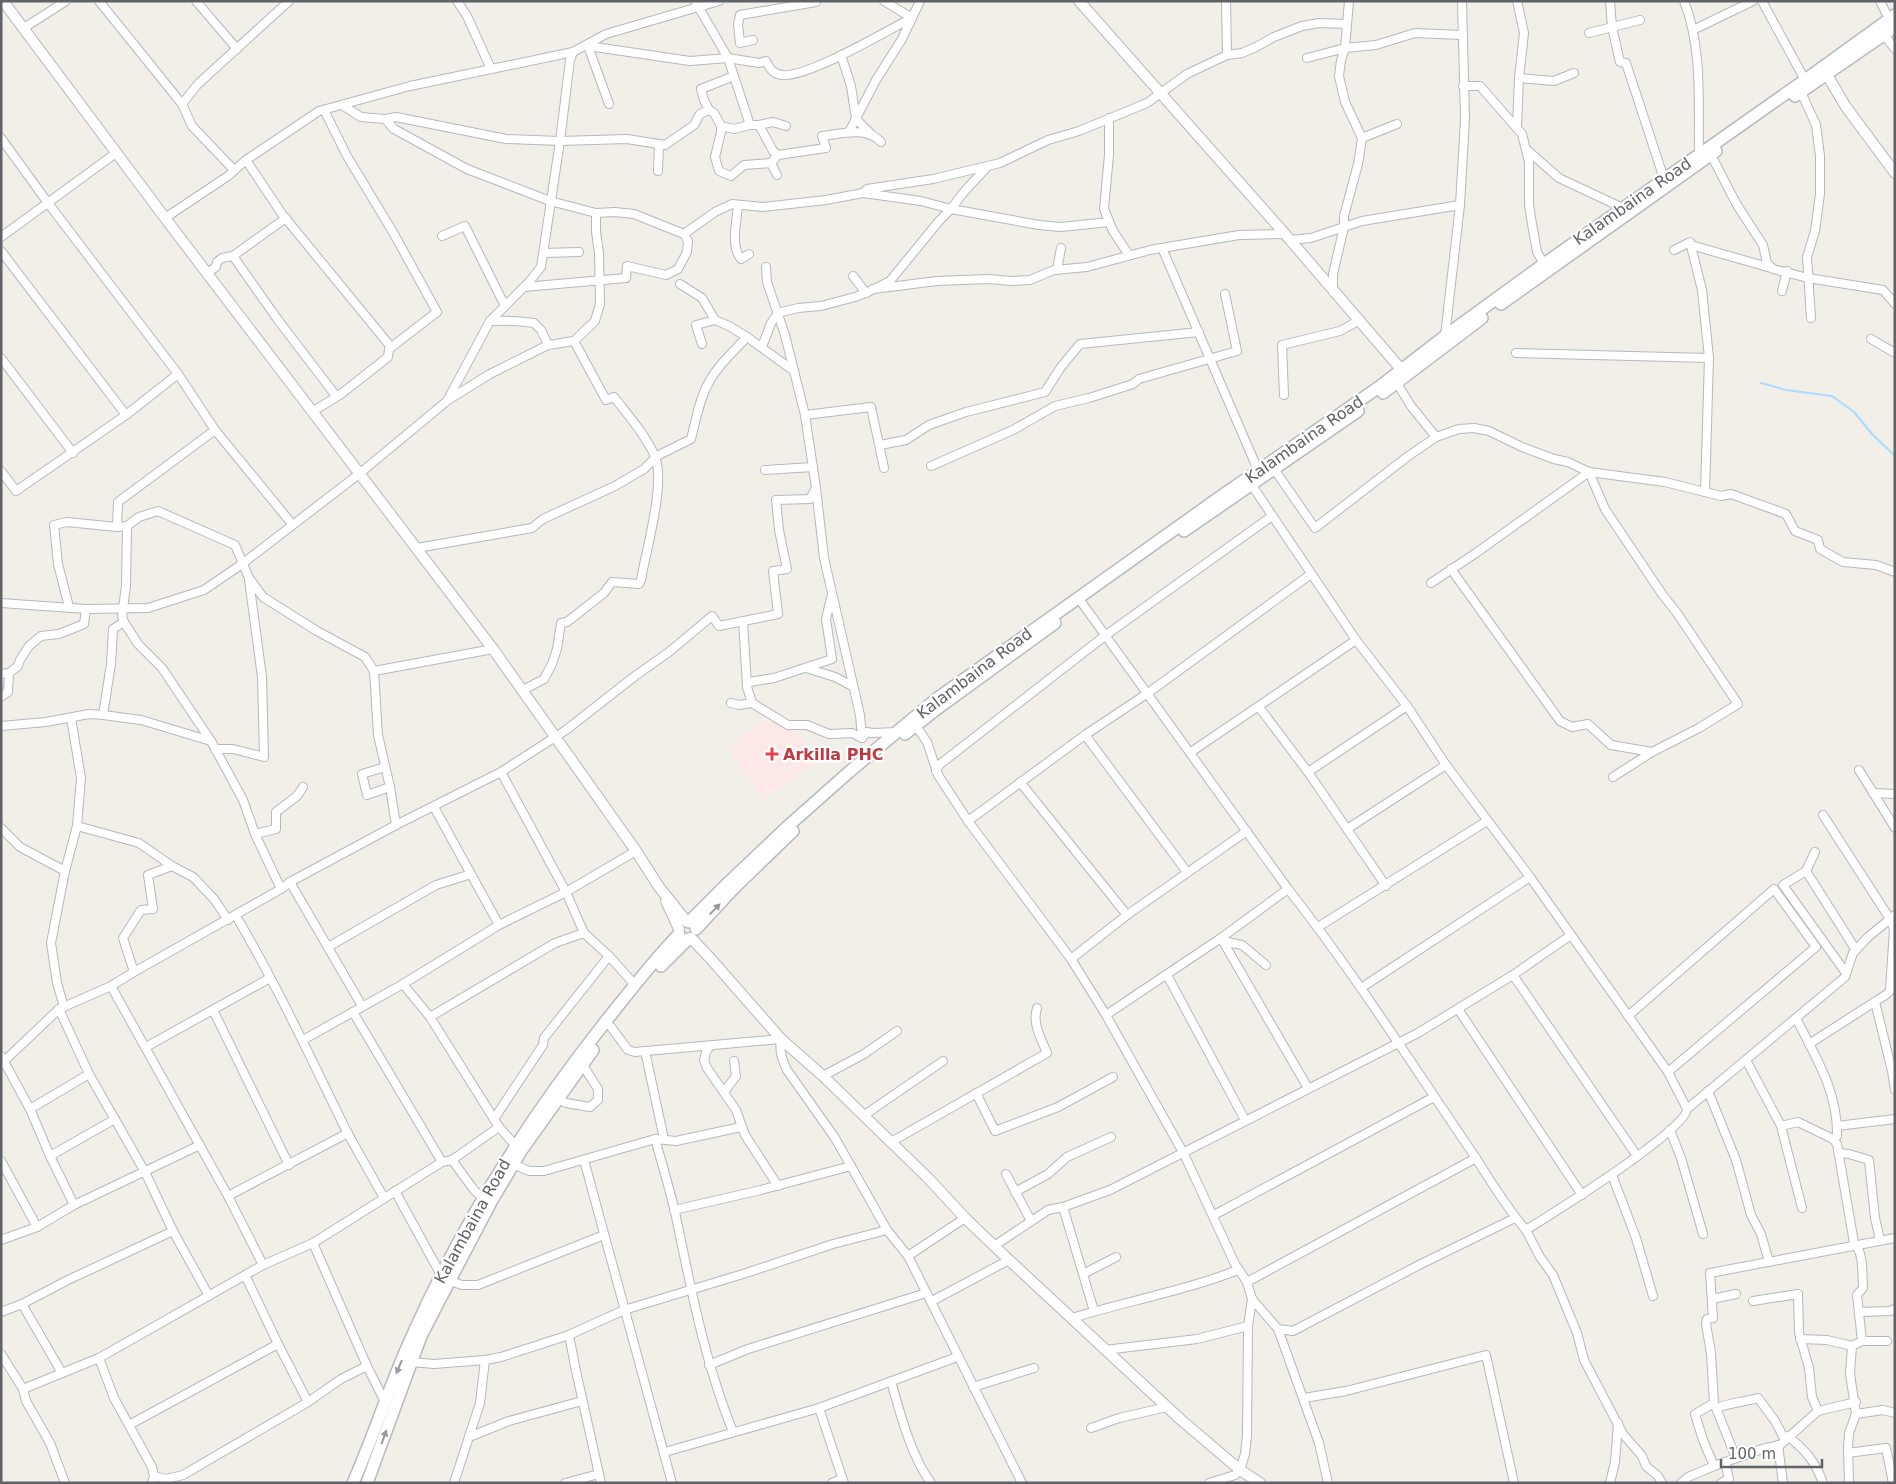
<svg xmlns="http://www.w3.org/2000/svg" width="1896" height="1484" font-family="'DejaVu Sans',sans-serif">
	<rect width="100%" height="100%" fill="#f1efe8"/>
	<polygon fill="#fce8e6" points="769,719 796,732 817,761 763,799 728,747"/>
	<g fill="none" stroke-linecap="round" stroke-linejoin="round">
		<polyline stroke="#aadaff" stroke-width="2" points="1761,383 1786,390 1832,396 1854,412 1872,434 1895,456"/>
		<g stroke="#b5b8bc" stroke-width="10">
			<g id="minor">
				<polyline points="99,1 182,104 192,126 234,170"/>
				<polyline points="196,1 237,49"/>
				<polyline points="457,1 467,16 491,69"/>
				<polyline points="695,1 728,58 750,125"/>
				<polyline points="884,1 912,18"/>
				<polyline points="1226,1 1227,55"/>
				<polyline points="1517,1 1524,33 1519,78 1517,127"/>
				<polyline points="1610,1 1612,27 1620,62 1626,63 1664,179"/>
				<path d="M1684,1C1703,49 1698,104 1699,154"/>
				<polyline points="1762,1 1805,80"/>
				<polyline points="1880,1 1889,19"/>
				<polyline points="24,28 66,1"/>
				<polyline points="1693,30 1753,1"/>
				<polyline points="1589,33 1640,20"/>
				<polyline points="1884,35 1895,49"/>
				<polyline points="753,40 740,43 738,24 740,15 816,2"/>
				<polyline points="841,55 851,86 856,119 871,134"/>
				<polyline points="1307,58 1345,48 1376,45 1415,33 1462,35"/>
				<path d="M734,76L701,89L704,100L709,110L714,113L721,126V132L715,157L719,171L731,176L744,165L771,163L778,155L826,148L822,136C841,134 866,126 881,142"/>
				<polyline points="1519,78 1554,81 1574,73"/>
				<polyline points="1463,86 1480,86 1522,134 1529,162 1529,205 1532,224 1537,252 1544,264"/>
				<polyline points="1801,92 1816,125 1820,156 1820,194 1815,231 1807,257 1811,318"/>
				<polyline points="182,104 198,84 289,1"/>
				<path d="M609,104L588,46L690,61L728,58L759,63L766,61C770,69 773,74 782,75C808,78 886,31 912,18"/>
				<polyline points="342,105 361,117 385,119 396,117 506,139 560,141 627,139 665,145 694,125 700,114 709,110"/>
				<polyline points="1109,118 1109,155 1104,209 1113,231 1129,255"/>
				<polyline points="385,119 394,129 467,169 550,201 596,213 615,212 634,214 684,234 688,241 687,252 678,269 666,275 627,266 626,278 524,287"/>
				<polyline points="759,125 773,122 786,126"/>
				<polyline points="721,126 734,129 750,125 759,125 773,151 778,155"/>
				<polyline points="849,132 876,80 902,39 920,1"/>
				<polyline points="1,138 48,203 178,374 215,430 292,524"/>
				<polyline points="1362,138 1397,124"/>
				<polyline points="1526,149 1559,178 1623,208"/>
				<polyline points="1711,155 1737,205 1763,245 1767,263 1773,269 1808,278 1883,290 1895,304"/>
				<polyline points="246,160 282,214 391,347"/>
				<polyline points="771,163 777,175"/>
				<polyline points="658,171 659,144"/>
				<polyline points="863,193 867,189 933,179 1000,163 1048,140 1079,131 1147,103 1187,74 1227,55 1242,53 1256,47 1274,37 1302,26 1319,23 1347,24"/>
				<path d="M738,205C737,221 730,246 741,259L749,254"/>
				<polyline points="165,218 228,176 246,160 319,111 410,86 573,52 606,34 719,1"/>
				<polyline points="286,218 233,256 278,320 336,396"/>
				<polyline points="684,234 715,212 732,204 763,207 826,200 863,193 921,201 951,209 1039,225 1061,227 1109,222"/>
				<polyline points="442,236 465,226 505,306"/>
				<polyline points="1,237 116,153"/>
				<polyline points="1290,240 1311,238 1362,221 1460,205"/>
				<polyline points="1691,245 1771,268"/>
				<polyline points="1162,248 1258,470"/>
				<polyline points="1674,250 1690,242 1702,290 1709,358 1705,492"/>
				<polyline points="1,251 126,415"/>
				<polyline points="544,253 579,252"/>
				<polyline points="766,267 767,282 785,335 805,415 816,488 824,558 860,715 862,738"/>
				<polyline points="1057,270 1061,248"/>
				<polyline points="207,273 216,267 217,262 222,258 233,256"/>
				<polyline points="853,276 866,293"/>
				<polyline points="680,284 702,298 715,320 729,326 747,337 794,371"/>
				<polyline points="873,289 937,281 989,279 1011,281 1030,280 1054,270 1087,267 1150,250 1239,235 1285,234"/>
				<polyline points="1782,291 1787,271"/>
				<polyline points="1333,292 1333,274 1344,227 1344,216 1358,164 1362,138 1345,102 1339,76 1341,60 1345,48 1349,1"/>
				<path d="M490,321C505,320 519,321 534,323L541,330L548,345"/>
				<polyline points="1445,336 1460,205 1465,119 1462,1"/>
				<polyline points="1871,339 1895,353"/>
				<polyline points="702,344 696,325 715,320"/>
				<polyline points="762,347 771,323 778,313 798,308 821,306 855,297 868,292 890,281 939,221 951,209 963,193 987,167"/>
				<polyline points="1516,353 1709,358"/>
				<polyline points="1,358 73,453"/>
				<polyline points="1395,380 1411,406 1436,437"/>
				<polyline points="1284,395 1282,345 1340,331 1358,321"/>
				<polyline points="448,400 490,374 548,345 574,341 595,321 600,304 599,253 596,232 596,213"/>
				<polyline points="312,412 341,394 388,357 389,349 437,312 394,234 347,156 324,110"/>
				<polyline points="805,415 871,407 884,468"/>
				<polyline points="215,430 118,502 117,527 127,526 139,517 158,511 235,545 249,578 263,597 317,631 365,657 374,671 378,735 390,787 396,825"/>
				<polyline points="880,445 906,440 929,425 966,412 1045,392 1061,367 1080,344 1199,332"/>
				<path d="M655,457L691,439C696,420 699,400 709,382C718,365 734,351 747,337"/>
				<polyline points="931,466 1013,430 1055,406 1089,398 1133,384 1139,379 1237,351 1225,294"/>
				<polyline points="1274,469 1315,528 1407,457 1436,437 1459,429 1474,428 1489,431 1522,447 1554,459 1568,462 1589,472 1665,482 1721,496 1731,494 1786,514 1795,531 1818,540 1820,549 1843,562 1876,565 1895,572"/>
				<polyline points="765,470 813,467"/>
				<polyline points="1,471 16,491 126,415 178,374"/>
				<polyline points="1589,472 1605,509 1662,594 1677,613 1738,704 1699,728 1652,752 1613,777"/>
				<polyline points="127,526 126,586 122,616 124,622 138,644 162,668 211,741 243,800 255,834 281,889"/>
				<polyline points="417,548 532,528 543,519 615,486 644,469 655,458"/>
				<polyline points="1451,569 1560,721 1572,727 1588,724 1611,745 1652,752"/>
				<polyline points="1431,583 1476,553 1589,472"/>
				<polyline points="1,603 86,609 148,608 204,590 242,564 359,474 447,401 490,321 529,282 541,267 560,141 570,60 573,52"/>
				<path d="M1082,603L1288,889C1351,969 1406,1055 1463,1139C1484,1169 1502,1203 1526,1230C1550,1215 1687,1130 1687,1109L1668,1072L1530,877L1446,765L1407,706L1356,640L1251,484"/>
				<polyline points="69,607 58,564 54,525 67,522 117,527"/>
				<polyline points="743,621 747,686"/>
				<polyline points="806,668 835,677 852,686"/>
				<polyline points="374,671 493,649"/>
				<polyline points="1,674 9,673 18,666 20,660 29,646 41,636 59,634 84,624 86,609"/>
				<path d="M523,690L544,679L552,664L557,649L561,623L567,622L604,593L612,582L639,584L641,580C646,549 667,481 654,454C644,433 628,415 614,397L606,400L574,341"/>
				<polyline points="1,697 8,692 9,673"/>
				<polyline points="731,703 739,705 752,703 788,725 807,725 829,734 852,733 862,738"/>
				<polyline points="752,703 747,687 749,682 774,678 832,659 826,619 831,598"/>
				<polyline points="1259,707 1308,772 1386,886"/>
				<polyline points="103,715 111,664 113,629 124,622"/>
				<polyline points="1,726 46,722 89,714 103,715 141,720 211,741"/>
				<polyline points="916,726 927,742 938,775 968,821 1071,959 1106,1015 1184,1154 1235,1264 1247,1282 1252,1299 1278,1329 1293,1331 1419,1265 1515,1218"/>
				<polyline points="1085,735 1187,872"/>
				<polyline points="862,738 867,732 872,733 897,732"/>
				<polyline points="215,749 233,749 264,757 262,677 249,580"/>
				<polyline points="1191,752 1356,640"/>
				<polyline points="385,767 362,774 367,795 390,787"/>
				<polyline points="1859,770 1895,828"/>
				<polyline points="936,771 939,765 1106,635 1272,516"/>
				<polyline points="501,772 566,892 584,933 609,956 635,985"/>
				<polyline points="1308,772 1407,706"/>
				<polyline points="1020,782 1127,915"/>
				<polyline points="1873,793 1895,794"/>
				<polyline points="434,807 499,925"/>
				<polyline points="1823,815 1890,919 1894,929 1890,990"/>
				<polyline points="968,821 1085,735 1148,693 1311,574"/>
				<polyline points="77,826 139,843 172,866 193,877 214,899 228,920"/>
				<polyline points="1,828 20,847 65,871"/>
				<polyline points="1347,829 1446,765"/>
				<polyline points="255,834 276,829 276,812 297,796 303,787"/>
				<polyline points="1815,852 1806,871 1783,885 1846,973"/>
				<polyline points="1806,871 1856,950"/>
				<polyline points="290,882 362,1006"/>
				<path d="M236,916C277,985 311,1059 347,1132C359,1154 372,1176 384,1198"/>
				<polyline points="1318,927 1487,821"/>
				<polyline points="1221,938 1308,1088"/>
				<polyline points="1222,941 1242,945 1266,965"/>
				<polyline points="328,947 436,885 471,874"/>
				<polyline points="1071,959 1127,915 1247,831"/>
				<polyline points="134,972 123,938 141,910 153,909 148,875 172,866"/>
				<polyline points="1167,975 1245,1120"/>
				<polyline points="1513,975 1637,1156"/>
				<polyline points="403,984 430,1017 499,1127 515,1145"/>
				<polyline points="111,986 228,1196 263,1265"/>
				<polyline points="1361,988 1530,877"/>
				<polyline points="1875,1002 1892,1071 1895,1090"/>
				<polyline points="64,1007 57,983 51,943 65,871 77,826 81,778 71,718"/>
				<polyline points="59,1009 89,1074 145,1172 173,1231 209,1296"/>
				<polyline points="1458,1009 1582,1195"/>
				<polyline points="213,1010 289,1165"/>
				<polyline points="353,1012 442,1162"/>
				<polyline points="1106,1015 1221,938 1288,889"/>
				<polyline points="1628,1016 1774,889 1816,947 1668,1072"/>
				<polyline points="430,1017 555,943 584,933"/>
				<path d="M1796,1018C1815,1056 1838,1091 1837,1136L1833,1139"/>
				<path d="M611,1027L628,1050L635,1052L781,1039C779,1051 782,1059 787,1070L835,1138L887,1230L908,1256L1022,1483"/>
				<polyline points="303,1040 403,984 499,925 566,892 636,851"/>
				<polyline points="1809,1044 1887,994 1892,988"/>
				<polyline points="710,1046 706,1052 704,1060 707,1068 736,1110 745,1135 778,1186"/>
				<polyline points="146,1047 270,978"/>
				<polyline points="645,1051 664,1139"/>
				<polyline points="1,1056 30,1109 50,1156 74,1205"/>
				<polyline points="1746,1060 1781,1126 1802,1208"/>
				<polyline points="1,1064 59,1009 111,986 134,972 281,889 290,882 396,825 501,772 566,730 635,676 669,652 712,616 719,626 778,614 773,571 787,569 779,530 776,500 810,499 816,488"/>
				<polyline points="823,1076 864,1054 897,1031"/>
				<polyline points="1708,1091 1736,1160 1751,1215 1761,1234 1769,1262"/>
				<polyline points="724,1092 736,1076 734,1061"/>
				<polyline points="976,1093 995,1131 1058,1107 1113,1077"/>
				<polyline points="558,1098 566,1103 590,1107 598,1100 598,1089 582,1064"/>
				<polyline points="30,1109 89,1074"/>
				<polyline points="1687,1109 1845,977 1853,953 1868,937 1895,915"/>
				<polyline points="863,1116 943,1061"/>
				<polyline points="494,1119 543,1045 544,1038 609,956"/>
				<path d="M1781,1126L1798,1122L1833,1139L1837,1144L1854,1243C1864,1252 1862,1275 1863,1288L1857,1295L1862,1341"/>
				<polyline points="1837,1126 1895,1119"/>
				<polyline points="1670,1130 1681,1158 1703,1234"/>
				<path d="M655,1139C662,1163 669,1187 675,1212C691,1288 704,1360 733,1432"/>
				<path d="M891,1142L1047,1053C1041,1038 1032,1024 1037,1008"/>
				<polyline points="1839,1153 1849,1154 1869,1160 1875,1218 1880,1240"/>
				<polyline points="50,1156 115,1119"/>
				<polyline points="452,1160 474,1190 483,1198"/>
				<polyline points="584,1160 672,1483"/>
				<polyline points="1,1161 37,1227"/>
				<polyline points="513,1164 529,1171 544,1171 655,1139 676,1141 741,1127"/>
				<polyline points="1006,1174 1031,1221"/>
				<polyline points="1612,1175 1636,1238 1653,1296"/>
				<polyline points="395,1191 441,1275"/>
				<polyline points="1015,1192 1048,1174 1067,1157 1111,1137"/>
				<polyline points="228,1196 348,1133"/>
				<polyline points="1063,1207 1094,1311"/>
				<polyline points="674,1210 761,1190 851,1166"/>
				<polyline points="1214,1215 1434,1097"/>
				<polyline points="1526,1230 1540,1257 1553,1275 1577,1333 1584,1360 1623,1434 1642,1456 1646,1466 1658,1476 1662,1483"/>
				<polyline points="1,1240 37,1227 74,1205 200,1145"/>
				<polyline points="313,1243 367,1366 384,1400"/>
				<polyline points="994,1246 1048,1210 1063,1207 1110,1190 1418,1033 1513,975 1571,935"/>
				<polyline points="908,1256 965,1218"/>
				<polyline points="1083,1274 1116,1257"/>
				<polyline points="450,1281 462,1285 478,1285 604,1235"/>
				<polyline points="1247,1282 1476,1158"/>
				<polyline points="1712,1299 1736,1294"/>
				<polyline points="932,1301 1009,1260"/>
				<polyline points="1753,1301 1798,1294 1799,1333 1809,1368 1812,1397 1818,1411"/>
				<polyline points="22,1304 62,1373"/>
				<polyline points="1,1312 22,1304 68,1280 173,1231"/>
				<polyline points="1860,1312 1890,1311 1895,1309"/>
				<path d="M1072,1318C1127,1301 1184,1291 1238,1270"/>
				<polyline points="1278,1329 1319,1443 1328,1483"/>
				<polyline points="569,1335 576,1371 601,1483"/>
				<polyline points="1800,1339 1827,1340 1852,1346"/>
				<polyline points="278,1344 308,1402"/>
				<polyline points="1105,1350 1197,1339 1248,1326"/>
				<polyline points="1,1354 23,1389 26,1401 50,1443 65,1483"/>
				<polyline points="99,1358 114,1398 152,1467 154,1476 152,1483"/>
				<polyline points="411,1362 434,1364 485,1360 501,1357 569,1335 624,1310 743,1274 833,1244 887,1230"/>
				<polyline points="709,1365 748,1349 926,1293"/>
				<path d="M891,1381C900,1413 911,1456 931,1483"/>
				<polyline points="973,1387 1034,1368"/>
				<polyline points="23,1389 99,1358 263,1265 313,1243 442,1162 452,1160 499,1127"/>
				<polyline points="1304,1398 1346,1391 1486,1355 1514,1483"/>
				<polyline points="819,1408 844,1483"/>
				<path d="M1716,1408C1730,1403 1744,1402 1758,1398L1775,1421L1785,1440"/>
				<polyline points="1856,1414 1883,1410 1895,1413"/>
				<polyline points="129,1425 278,1344 245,1275"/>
				<polyline points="1091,1428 1119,1418 1167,1407"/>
				<path d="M1788,1436C1806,1451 1815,1461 1823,1483"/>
				<polyline points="469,1437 509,1421 582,1401"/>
				<polyline points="1778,1445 1783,1483"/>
				<polyline points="665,1452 819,1408 957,1357"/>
				<polyline points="1848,1453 1886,1448 1893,1483"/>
				<polyline points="1736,1458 1714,1403 1711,1353 1706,1324 1707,1319 1713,1318 1710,1273 1895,1238"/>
				<polyline points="1714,1466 1703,1440 1695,1414 1714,1403"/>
				<polyline points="154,1476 166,1479 183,1475 308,1402 341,1379 367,1366"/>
				<polyline points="454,1483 480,1403 485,1360"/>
				<polyline points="565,1483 599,1474"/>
				<polyline points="832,1483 842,1479"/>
				<polyline points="1209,1483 1235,1475 1240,1470 1245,1454 1247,1436 1248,1326 1252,1299"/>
				<polyline points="1610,1483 1615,1462 1618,1423"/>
				<polyline points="1681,1483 1688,1477 1714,1466 1762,1449 1780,1445 1818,1411 1856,1402"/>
				<polyline points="1721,1483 1729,1479 1725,1462"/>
				<polyline points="1849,1483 1848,1447 1849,1433 1856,1414 1850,1374 1852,1346 1862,1341 1887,1341"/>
			</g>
		</g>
		<g stroke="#b5b8bc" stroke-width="12">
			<g id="tertiary">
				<polyline points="3,1 165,218 493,649 636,851 659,887 687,922"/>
				<polyline points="1079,1 1285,234 1406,375"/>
				<polyline points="1827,75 1846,107 1895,173"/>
				<polyline points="666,901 679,929"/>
				<polyline points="691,938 710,958 781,1039 823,1076 929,1179 965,1218 1009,1260 1180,1419 1240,1470 1260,1483"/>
			</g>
		</g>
		<g stroke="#b6babf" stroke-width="14">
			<g id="secondary">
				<polyline points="1795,96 1895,27"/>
				<polyline points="1501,304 1716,151"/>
				<polyline points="1383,393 1482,318"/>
				<polyline points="1184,531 1358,411"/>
				<polyline points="905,734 938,708 1055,623"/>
				<polyline points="689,922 729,882 787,827 849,772 935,700 1220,497 1379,387 1445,336 1544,264 1805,80 1895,15"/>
				<polyline points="696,929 734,888 793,831"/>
				<polyline points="661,966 688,939"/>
				<path d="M353,1483C375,1433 391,1381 414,1332C464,1220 530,1117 606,1021C630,991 653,961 679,934"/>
				<polyline points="367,1483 421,1336 438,1303 491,1202 521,1151 593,1050"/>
			</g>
		</g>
		<use href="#minor" stroke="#fff" stroke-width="8"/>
		<use href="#tertiary" stroke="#fff" stroke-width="10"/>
		<use href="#secondary" stroke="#fff" stroke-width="11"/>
	</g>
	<defs><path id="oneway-solid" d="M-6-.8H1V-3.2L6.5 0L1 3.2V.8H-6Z" transform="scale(1.25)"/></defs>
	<g fill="#979a9d">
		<use href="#oneway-solid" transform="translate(715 909) rotate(-46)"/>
		<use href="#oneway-solid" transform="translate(399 1367) rotate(113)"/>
		<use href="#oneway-solid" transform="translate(384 1437) rotate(-70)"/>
	</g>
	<path fill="#e0444e" stroke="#fff" stroke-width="2" d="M769.5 746.5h5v5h5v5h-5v5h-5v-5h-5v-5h5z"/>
	<g text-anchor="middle" stroke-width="4.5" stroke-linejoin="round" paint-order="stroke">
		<g font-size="16" fill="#5f6368" stroke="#fff">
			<text transform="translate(1632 201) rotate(-35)" y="6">Kalambaina Road</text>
			<text transform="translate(1304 439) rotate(-35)" y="6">Kalambaina Road</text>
			<text transform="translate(974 673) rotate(-37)" y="6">Kalambaina Road</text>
			<text transform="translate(472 1221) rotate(-61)" y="6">Kalambaina Road</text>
		</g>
		<g font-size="16" font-weight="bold" fill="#be3a42" stroke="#fff" text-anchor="start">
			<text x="783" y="760">Arkilla PHC</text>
		</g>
	</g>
	<rect width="1896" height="1484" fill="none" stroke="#5f6368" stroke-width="5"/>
	<path d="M1721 1459v8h101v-8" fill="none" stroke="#5f6368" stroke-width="2.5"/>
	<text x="1728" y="1459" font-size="15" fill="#5f6368" stroke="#ffffff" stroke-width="4" paint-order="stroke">100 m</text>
</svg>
